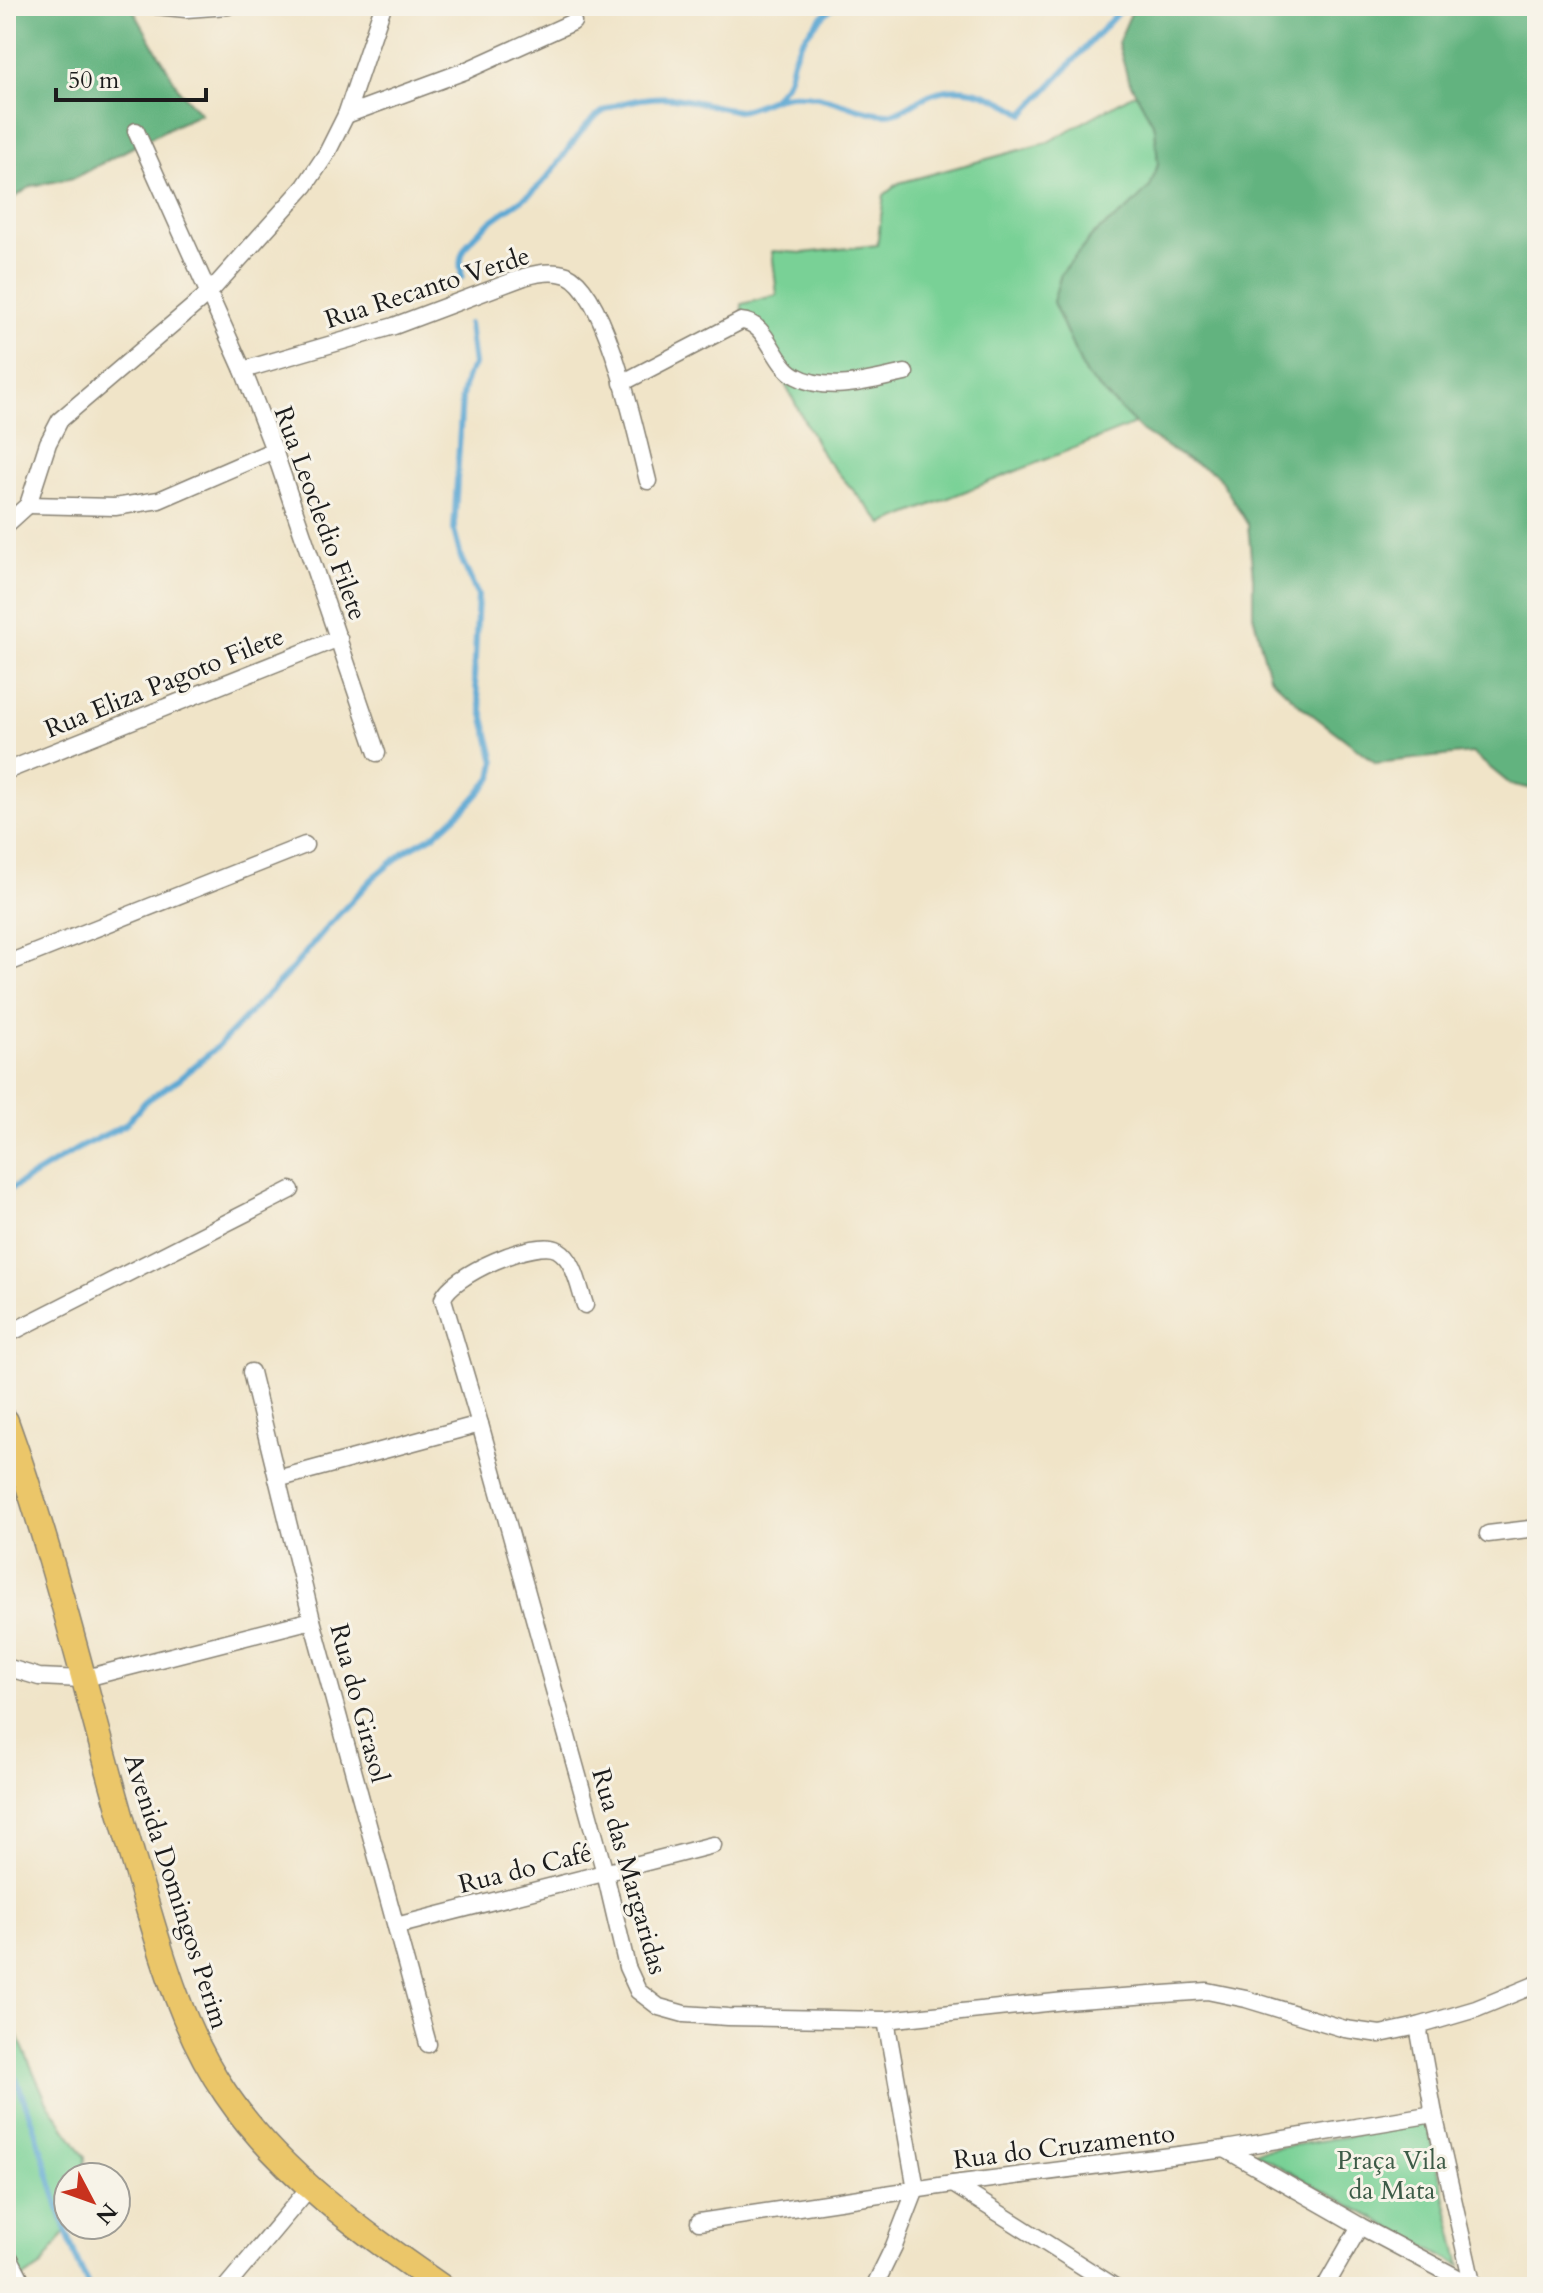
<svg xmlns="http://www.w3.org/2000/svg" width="1543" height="2293" font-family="Cardo,serif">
	<rect width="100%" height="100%" fill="#f7f3e8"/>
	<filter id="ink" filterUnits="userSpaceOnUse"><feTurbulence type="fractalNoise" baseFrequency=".0125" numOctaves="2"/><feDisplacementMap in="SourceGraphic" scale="16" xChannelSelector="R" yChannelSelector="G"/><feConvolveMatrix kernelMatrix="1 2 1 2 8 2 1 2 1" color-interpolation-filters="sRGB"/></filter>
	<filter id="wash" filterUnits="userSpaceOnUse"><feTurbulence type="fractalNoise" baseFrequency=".006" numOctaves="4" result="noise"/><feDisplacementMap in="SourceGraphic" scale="32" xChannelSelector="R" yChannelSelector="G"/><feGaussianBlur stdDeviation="1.8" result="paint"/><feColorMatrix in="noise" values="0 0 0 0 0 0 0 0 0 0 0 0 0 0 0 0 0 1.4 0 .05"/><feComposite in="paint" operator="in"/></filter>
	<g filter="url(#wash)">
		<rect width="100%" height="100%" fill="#f0e4c8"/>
		<g fill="#79d196" stroke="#4a7659" stroke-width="2">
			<polygon points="1136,93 1155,127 1158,164 1151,187 1129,208 1093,235 1061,274 1053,302 1085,374 1135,424 883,524 823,456 757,331 742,311 742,304 777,295 772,251 803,253 877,245 884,195 899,183 1046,143"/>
			<polygon points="6,2010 46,2100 85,2157 84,2177 68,2177 70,2225 42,2266 10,2287 6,2287"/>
			<polygon points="1427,2123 1461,2266 1253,2152"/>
		</g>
		<g fill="#62b37f" stroke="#3f684e" stroke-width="2">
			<polygon points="6,6 131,6 180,91 201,114 169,128 74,178 32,186 6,203"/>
			<polygon points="1134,6 1537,6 1537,790 1510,784 1472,753 1376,763 1301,706 1269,676 1253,614 1253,577 1248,525 1217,474 1186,459 1143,432 1085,374 1053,302 1061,274 1093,235 1129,208 1150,187 1158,164 1155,127 1128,79 1118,43"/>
		</g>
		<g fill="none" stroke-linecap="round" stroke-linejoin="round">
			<g stroke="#5ba7d3" stroke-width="6">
				<path d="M774,97C796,74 786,76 796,52C804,34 820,18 834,6"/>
				<path d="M462,277C460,266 459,258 465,248C481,222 514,208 536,189C564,165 579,117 617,105C667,89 690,102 738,111C757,108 772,96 790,95C825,92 855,113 887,114C899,114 911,104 921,99C957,79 991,93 1024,114L1124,6"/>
				<polyline points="9,1190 77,1149 125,1125 146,1101 179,1079 217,1047 292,969 327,927 373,878 407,850 436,834 468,805 492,778 495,762 474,678 478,596 461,558 454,530 462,396 466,378 474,365 469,324"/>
				<path d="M6,2059C44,2131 53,2214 89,2287"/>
			</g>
		</g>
	</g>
	<g filter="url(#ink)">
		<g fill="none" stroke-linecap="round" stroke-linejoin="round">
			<g stroke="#868072" stroke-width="19">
				<g id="street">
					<polyline points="156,6 186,9 228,6"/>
					<polyline points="346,115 465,71 573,22"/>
					<polyline points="136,131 243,370 274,450 377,753"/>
					<path d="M243,370L394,326L524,277C537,273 553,270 567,275C607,292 637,438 648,481"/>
					<path d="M622,383L741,321C768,322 773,364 796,376C828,394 872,380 905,373"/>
					<polyline points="28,505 115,507 159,500 274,450"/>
					<polyline points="6,525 28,505 48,443 60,420 209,293 305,186 327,153 346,115 383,6"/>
					<polyline points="6,771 339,638"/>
					<polyline points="6,964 305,845"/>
					<path d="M585,1305C579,1288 575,1260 558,1250C537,1237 449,1276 443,1299L480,1424L605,1873L627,1967L638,1991L659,2007L684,2014L728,2017L886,2020L1065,2001L1207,1991L1246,1999L1345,2029L1380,2034L1418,2026L1476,2009L1537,1984"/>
					<polyline points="6,1335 291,1190"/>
					<polyline points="251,1372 312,1620 428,2044"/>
					<polyline points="277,1479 480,1424"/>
					<polyline points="1488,1534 1537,1528"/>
					<polyline points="6,1667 39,1677 82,1679 312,1620"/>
					<polyline points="396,1926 713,1845"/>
					<polyline points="1418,2026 1434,2114 1473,2287"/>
					<polyline points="1225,2149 1360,2226 1473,2286"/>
					<polyline points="953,2184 1115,2287"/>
					<polyline points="699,2222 953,2184 1225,2149 1434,2114"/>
					<polyline points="6,2251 25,2287"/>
					<polyline points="226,2287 309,2188"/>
					<polyline points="874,2287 894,2246 916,2189 886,2020"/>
					<polyline points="1325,2287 1360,2226"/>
				</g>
			</g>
			<g stroke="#868072" stroke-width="27">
				<path id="primary" d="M6,1421C58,1565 91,1716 135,1864C158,1942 179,2026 226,2094C281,2175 363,2232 442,2287"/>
			</g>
			<use href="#street" stroke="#fff" stroke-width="16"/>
			<use href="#primary" stroke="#ebc669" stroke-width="24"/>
		</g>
	</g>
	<g text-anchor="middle" stroke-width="6" stroke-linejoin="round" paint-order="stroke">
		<g font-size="26" fill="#1c1c1c" stroke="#f7f3e8">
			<text transform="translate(427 287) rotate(-18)" y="9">Rua Recanto Verde</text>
			<text transform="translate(321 513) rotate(70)" y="9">Rua Leocledio Filete</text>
			<text transform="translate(164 682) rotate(-22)" y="9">Rua Eliza Pagoto Filete</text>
			<text transform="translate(360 1703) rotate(75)" y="9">Rua do Girasol</text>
			<text transform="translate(525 1868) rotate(-14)" y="9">Rua do Café</text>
			<text transform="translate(630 1871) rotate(74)" y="9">Rua das Margaridas</text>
			<text transform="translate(177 1891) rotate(72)" y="9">Avenida Domingos Perim</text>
			<text transform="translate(1064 2146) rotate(-7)" y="9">Rua do Cruzamento</text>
		</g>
		<g font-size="26" fill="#3d5b47" stroke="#f7f3e8">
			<text x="1392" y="2169">Praça Vila<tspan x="1392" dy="30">da Mata</tspan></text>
		</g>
	</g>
	<rect width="1543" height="2293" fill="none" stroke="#f7f3e8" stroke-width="32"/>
	<g transform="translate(92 2201) rotate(131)"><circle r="38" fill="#f7f3e8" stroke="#9f9d96" stroke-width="2"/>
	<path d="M0-6L14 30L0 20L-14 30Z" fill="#c8321e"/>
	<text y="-12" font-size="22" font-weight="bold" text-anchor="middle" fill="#1c1c1c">N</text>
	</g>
	<path d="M56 88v12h150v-12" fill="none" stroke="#1c1c1c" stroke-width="4"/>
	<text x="68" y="88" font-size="24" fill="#1c1c1c" stroke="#f7f3e8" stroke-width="6" paint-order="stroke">50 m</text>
</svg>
